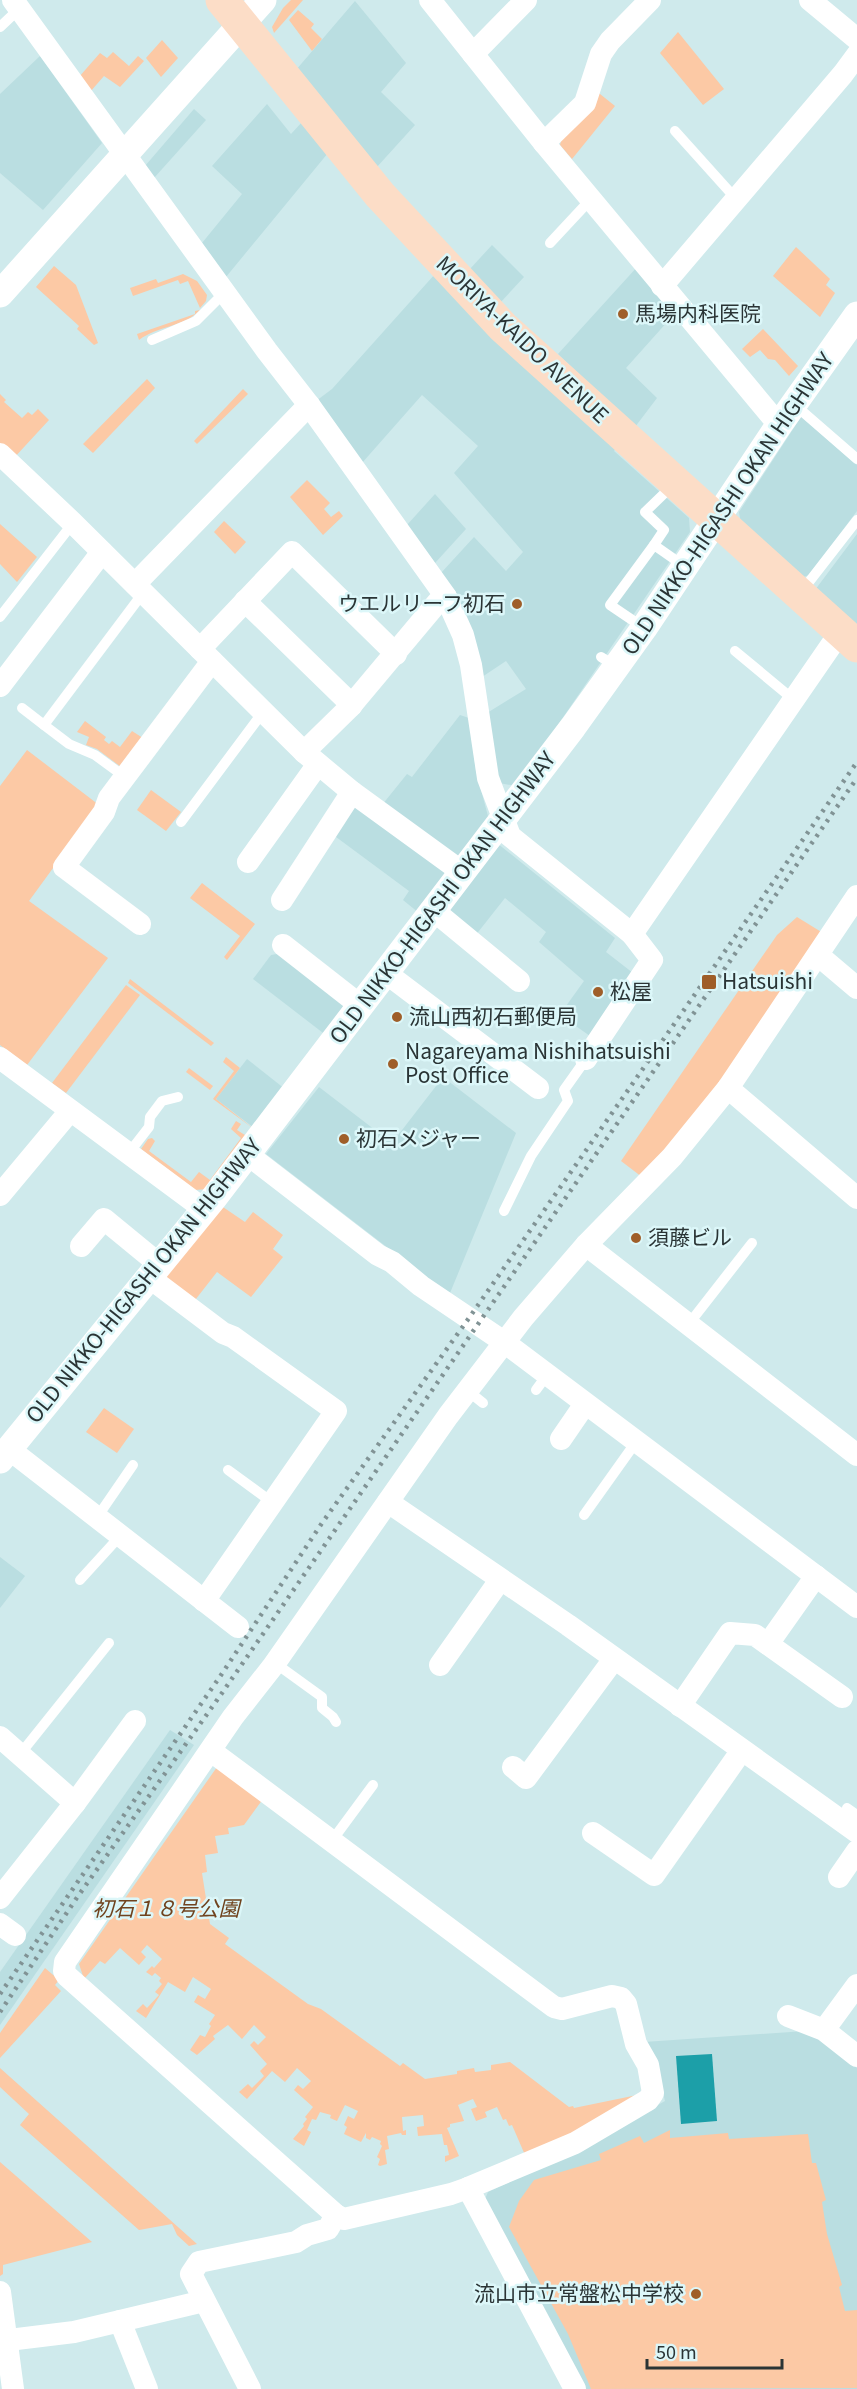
<svg xmlns="http://www.w3.org/2000/svg" width="857" height="2389" font-family="Georgia,'Noto Sans JP',serif">
	<rect width="100%" height="100%" fill="#cfeaec"/>
	<g fill="#badee1">
		<polygon points="355,1 406,63 381,92 415,125 376,168 296,70"/>
		<polygon points="40,56 102,143 43,210 0,173 0,94"/>
		<polygon points="267,104 291,134 302,122 328,153 226,277 202,243 242,194 212,166"/>
		<polygon points="194,109 206,120 154,178 145,166"/>
		<polygon points="492,245 524,277 500,303 469,270"/>
		<polygon points="638,266 677,311 626,368 657,398 635,427 558,354"/>
		<polygon points="435,274 616,448 614,451 689,518 690,532 516,786 499,783 487,713 526,689 506,661 482,677 441,573 474,537 506,571 523,552 454,473 478,446 422,395 362,463 316,401 332,389"/>
		<polygon points="801,417 857,465 857,511 809,575 801,578 741,524 739,512"/>
		<polygon points="435,494 466,529 435,563 407,525"/>
		<polygon points="857,534 857,629 815,590"/>
		<polygon points="460,715 469,718 476,771 489,820 461,859 382,805 407,774 412,777"/>
		<polygon points="352,803 450,872 419,913 403,900 409,891 332,834"/>
		<polygon points="497,843 615,938 606,952 633,973 590,1036 563,1017 566,1006 584,981 539,942 546,932 505,898 475,936 449,915 448,907"/>
		<polygon points="283,953 347,1009 327,1036 253,979 271,955"/>
		<polygon points="247,1059 285,1089 254,1128 216,1099"/>
		<polygon points="443,1077 516,1133 450,1293 427,1278 266,1154 319,1087 392,1143"/>
		<polygon points="0,1557 25,1576 0,1608"/>
		<polygon points="170,1730 194,1745 0,2025 0,1972"/>
		<polygon points="805,2031 815,2035 857,2068 857,2389 585,2389 485,2199 488,2192 566,2156 665,2101 655,2062 644,2042"/>
	</g>
	<g fill="#fcc9a5">
		<polygon points="291,0 303,0 274,33 272,27 283,8"/>
		<polygon points="298,10 314,24 311,28 322,39 312,51 289,20"/>
		<polygon points="678,32 724,89 703,105 660,53"/>
		<polygon points="162,40 178,58 161,77 146,58"/>
		<polygon points="113,52 129,66 138,56 144,61 120,87 104,76 90,92 79,77 100,53 107,58"/>
		<polygon points="595,90 615,106 572,159 560,145 563,133"/>
		<polygon points="796,247 830,279 826,285 835,293 820,317 773,276"/>
		<polygon points="54,266 76,285 98,343 94,345 77,329 79,326 36,287"/>
		<polygon points="183,274 197,281 207,295 206,301 200,308 188,281 180,284 178,280 133,296 130,288 156,279 158,283"/>
		<path d="M200,310C184,327 157,326 139,340L137,334L195,314V311Z"/>
		<polygon points="763,329 798,366 789,376 775,360 768,359 760,350 750,357 742,349"/>
		<polygon points="147,379 155,388 93,453 83,444"/>
		<polygon points="243,389 248,394 197,444 194,441"/>
		<polygon points="0,394 6,400 4,402 22,418 28,412 32,415 38,409 49,420 13,459 0,447"/>
		<polygon points="307,480 330,503 324,509 331,517 339,511 343,516 323,535 290,497"/>
		<polygon points="224,521 246,542 235,554 214,532"/>
		<polygon points="0,524 37,557 17,582 0,564"/>
		<polygon points="85,721 106,737 104,740 109,744 112,741 120,747 132,731 146,740 121,767 97,749 86,745 89,737 77,732"/>
		<polygon points="27,750 99,805 29,901 108,958 27,1065 0,1045 0,786"/>
		<polygon points="151,790 181,812 166,831 137,810"/>
		<polygon points="202,883 255,924 227,960 224,957 240,936 190,898"/>
		<polygon points="797,917 823,933 723,1083 642,1177 621,1161 777,935"/>
		<polygon points="130,979 214,1043 211,1046 128,983"/>
		<polygon points="126,985 140,995 66,1093 52,1083"/>
		<polygon points="226,1057 240,1068 216,1099 254,1129 213,1099 234,1071 223,1062"/>
		<polygon points="189,1068 213,1086 210,1090 186,1072"/>
		<polygon points="236,1121 241,1124 237,1130 248,1137 208,1189 195,1190 141,1149 148,1139 152,1138 155,1141 149,1151 191,1182 199,1172 210,1180 241,1138 231,1129"/>
		<polygon points="220,1205 245,1222 253,1212 283,1235 273,1249 283,1257 251,1297 217,1272 192,1304 163,1277"/>
		<polygon points="104,1408 134,1429 117,1453 86,1432"/>
		<polygon points="217,1767 263,1799 244,1825 228,1828 229,1834 215,1836 218,1853 205,1855 207,1872 202,1873 210,1924 229,1938 225,1944 308,2004 321,2009 400,2066 403,2063 425,2079 457,2074 457,2071 474,2068 475,2072 491,2070 491,2065 510,2062 569,2107 573,2106 574,2108 642,2094 595,2122 525,2155 512,2125 509,2126 506,2119 503,2120 497,2107 485,2112 487,2117 476,2121 471,2109 477,2107 473,2099 458,2105 464,2121 450,2124 450,2127 447,2128 459,2156 445,2162 445,2156 449,2155 447,2145 444,2145 442,2134 418,2136 417,2127 424,2126 423,2115 402,2117 403,2131 406,2130 406,2135 402,2135 401,2133 387,2136 389,2149 385,2150 387,2164 380,2166 378,2165 380,2159 377,2157 382,2146 380,2144 381,2141 372,2137 370,2140 366,2138 366,2133 361,2142 344,2134 347,2127 344,2125 348,2116 354,2119 358,2111 345,2105 337,2121 330,2118 331,2115 320,2112 316,2120 312,2119 307,2130 311,2132 304,2146 293,2139 304,2126 303,2124 307,2119 305,2117 313,2107 294,2090 298,2085 303,2089 311,2081 297,2068 285,2082 272,2071 247,2099 239,2092 248,2084 252,2088 264,2076 260,2071 267,2064 250,2045 254,2041 258,2045 266,2037 254,2025 242,2039 228,2025 213,2036 215,2039 197,2055 190,2050 200,2035 205,2037 211,2026 209,2024 215,2015 194,2002 198,1995 205,1999 211,1989 193,1977 185,1992 168,1982 146,2018 136,2011 143,2004 147,2008 159,1995 155,1992 162,1984 159,1981 161,1978 155,1973 152,1976 146,1972 152,1966 154,1968 162,1959 147,1945 141,1952 146,1957 139,1965 120,1948 105,1964 100,1961 84,1979 79,1964"/>
		<polygon points="45,1968 59,1980 55,1985 61,1991 0,2058 0,2033"/>
		<polygon points="0,2068 197,2244 189,2246 177,2235 172,2224 139,2230 20,2125 29,2114 0,2087"/>
		<polygon points="670,2130 670,2138 728,2133 729,2139 808,2134 812,2163 816,2163 826,2200 822,2202 827,2234 842,2285 839,2287 845,2311 857,2310 857,2388 591,2389 568,2334 509,2227 519,2201 534,2180 601,2160 599,2154 640,2136 644,2143"/>
		<polygon points="0,2162 92,2242 3,2265 3,2274 0,2276"/>
	</g>
	<polygon fill="#1c9fa8" points="712,2054 717,2121 681,2124 676,2056"/>
	<g fill="none" stroke-linecap="round" stroke-linejoin="round">
		<g stroke="#fff" stroke-width="10">
			<polyline points="0,27 19,9"/>
			<polyline points="675,131 737,200"/>
			<polyline points="550,243 591,199"/>
			<polyline points="152,340 196,321 225,292"/>
			<polyline points="795,405 857,459"/>
			<polyline points="654,545 664,530 645,512 674,484"/>
			<polyline points="802,591 857,520"/>
			<polyline points="0,617 73,523"/>
			<polyline points="644,628 610,605 654,545 684,566"/>
			<polyline points="735,651 794,700"/>
			<polyline points="601,657 617,667"/>
			<polyline points="22,708 44,725"/>
			<polyline points="125,777 95,755 69,744 44,725 143,593"/>
			<polyline points="181,822 263,712"/>
			<polyline points="128,1154 149,1127 150,1117 162,1101 178,1097"/>
			<polyline points="504,1211 531,1156 568,1101 564,1090 586,1059"/>
			<polyline points="688,1325 752,1243"/>
			<polyline points="536,1390 547,1375"/>
			<polyline points="468,1391 483,1403"/>
			<polyline points="228,1470 273,1503"/>
			<polyline points="584,1515 636,1442"/>
			<polyline points="98,1516 133,1465"/>
			<polyline points="80,1580 121,1535"/>
			<polyline points="275,1663 322,1697 322,1708 333,1717 336,1722"/>
			<polyline points="21,1753 109,1643"/>
			<polyline points="847,1808 857,1815"/>
			<polyline points="331,1842 373,1785"/>
		</g>
		<g stroke="#fff" stroke-width="22">
			<polyline points="13,0 267,351 309,405 446,597 463,635 471,665 488,778 510,836 632,934 652,960 586,1059"/>
			<polyline points="430,0 544,143 779,425"/>
			<polyline points="810,0 857,39"/>
			<polyline points="473,54 526,0"/>
			<polyline points="544,143 585,103 601,54 610,41 650,0"/>
			<polyline points="662,286 843,74 857,55"/>
			<polyline points="0,454 73,523 304,752 352,792 462,872"/>
			<polyline points="135,584 309,405"/>
			<polyline points="245,601 352,705"/>
			<polyline points="200,649 292,552 396,654"/>
			<polyline points="0,686 102,552"/>
			<polyline points="304,752 349,708 437,603 446,597"/>
			<polyline points="248,862 318,764"/>
			<polyline points="282,900 352,792"/>
			<polyline points="433,910 519,981"/>
			<polyline points="140,924 64,867 104,812 109,798 212,661"/>
			<polyline points="632,934 841,631"/>
			<polyline points="283,945 361,1006"/>
			<polyline points="818,955 857,988"/>
			<polyline points="386,973 538,1088"/>
			<polyline points="0,1058 205,1210"/>
			<polyline points="728,1088 857,1198"/>
			<polyline points="247,1154 378,1255 392,1262 421,1286 504,1342 857,1607"/>
			<polyline points="0,1195 70,1111"/>
			<polyline points="586,1245 857,1455"/>
			<polyline points="81,1246 104,1219 160,1265"/>
			<polyline points="150,1278 223,1333 233,1337 336,1411 204,1601"/>
			<polyline points="561,1439 585,1404"/>
			<polyline points="9,1449 238,1627"/>
			<polyline points="388,1502 568,1625 857,1832"/>
			<polyline points="768,1644 816,1576"/>
			<polyline points="440,1665 500,1580"/>
			<polyline points="680,1706 730,1633 755,1635 842,1697"/>
			<polyline points="0,1737 75,1803 0,1898"/>
			<polyline points="211,1751 554,2007 562,2009 612,1996 621,1998 626,2004 636,2044 648,2065 653,2093 648,2100 575,2143 468,2188 451,2194 344,2219 336,2215 67,1976 64,1971 65,1962 233,1717 273,1666 448,1416 523,1318 586,1245 672,1157 728,1088 857,896"/>
			<polyline points="513,1767 526,1778 614,1659"/>
			<polyline points="75,1803 135,1721"/>
			<polyline points="593,1833 654,1875 742,1750"/>
			<polyline points="839,1877 857,1851"/>
			<polyline points="0,1924 15,1935"/>
			<polyline points="788,2016 824,2030 857,2056"/>
			<polyline points="824,2030 857,1985"/>
			<polyline points="468,2188 575,2389"/>
			<polyline points="0,2292 13,2389"/>
			<polyline points="120,2321 147,2389"/>
			<polyline points="0,2341 74,2332 204,2301"/>
			<polyline points="250,2389 191,2274 199,2262 296,2242 307,2235 328,2229 336,2215"/>
		</g>
		<g stroke="#fff" stroke-width="27">
			<polyline points="0,294 263,0"/>
			<polyline points="0,1460 213,1199 573,727 644,628 779,425 857,315"/>
		</g>
		<polyline stroke="#fcddc7" stroke-width="33" points="222,0 380,195 503,327 857,646"/>
		<g stroke="#819395" stroke-width="4.5" stroke-dasharray="3 6" stroke-linecap="butt">
			<polyline points="0,1994 219,1678 322,1523 469,1318 857,762"/>
			<polyline points="0,2012 76,1899 222,1693 857,778"/>
		</g>
	</g>
	<g fill="#9f5e29" stroke="#dcf7f9" stroke-width="2">
		<circle cx="623" cy="314" r="6"/>
		<circle cx="517" cy="604" r="6"/>
		<rect x="701" y="974" width="16" height="16" rx="3"/>
		<circle cx="598" cy="992" r="6"/>
		<circle cx="397" cy="1017" r="6"/>
		<circle cx="393" cy="1064" r="6"/>
		<circle cx="344" cy="1139" r="6"/>
		<circle cx="636" cy="1238" r="6"/>
		<circle cx="696" cy="2294" r="6"/>
	</g>
	<g text-anchor="middle" stroke-width="5" stroke-linejoin="round" paint-order="stroke">
		<g font-size="21" fill="#2a3435" stroke="#dcf7f9" text-anchor="start">
			<text x="635" y="321">馬場内科医院</text>
			<text x="505" y="611" text-anchor="end">ウエルリーフ初石</text>
			<text x="722" y="989">Hatsuishi</text>
			<text x="610" y="999">松屋</text>
			<text x="409" y="1024">流山西初石郵便局</text>
			<text x="405" y="1059">Nagareyama Nishihatsuishi<tspan x="405" dy="24">Post Office</tspan></text>
			<text x="356" y="1146">初石メジャー</text>
			<text x="648" y="1245">須藤ビル</text>
			<text x="684" y="2301" text-anchor="end">流山市立常盤松中学校</text>
		</g>
		<g font-size="21" fill="#2a3435" stroke="#dcf7f9">
			<text transform="translate(522 340) rotate(44)" y="7">MORIYA-KAIDO AVENUE</text>
			<text transform="translate(728 504) rotate(-56)" y="7">OLD NIKKO-HIGASHI OKAN HIGHWAY</text>
			<text transform="translate(443 898) rotate(-53)" y="7">OLD NIKKO-HIGASHI OKAN HIGHWAY</text>
			<text transform="translate(144 1281) rotate(-51)" y="7">OLD NIKKO-HIGASHI OKAN HIGHWAY</text>
		</g>
		<g font-size="21" font-style="italic" fill="#70431e" stroke="#dcf7f9">
			<text x="166" y="1916">初石１８号公園</text>
		</g>
	</g>
	<path d="M647 2359v9h135v-9" fill="none" stroke="#2a3435" stroke-width="3"/>
	<text x="656" y="2359" font-size="18" fill="#2a3435" stroke="#dcf7f9" stroke-width="4.5" paint-order="stroke">50 m</text>
</svg>
